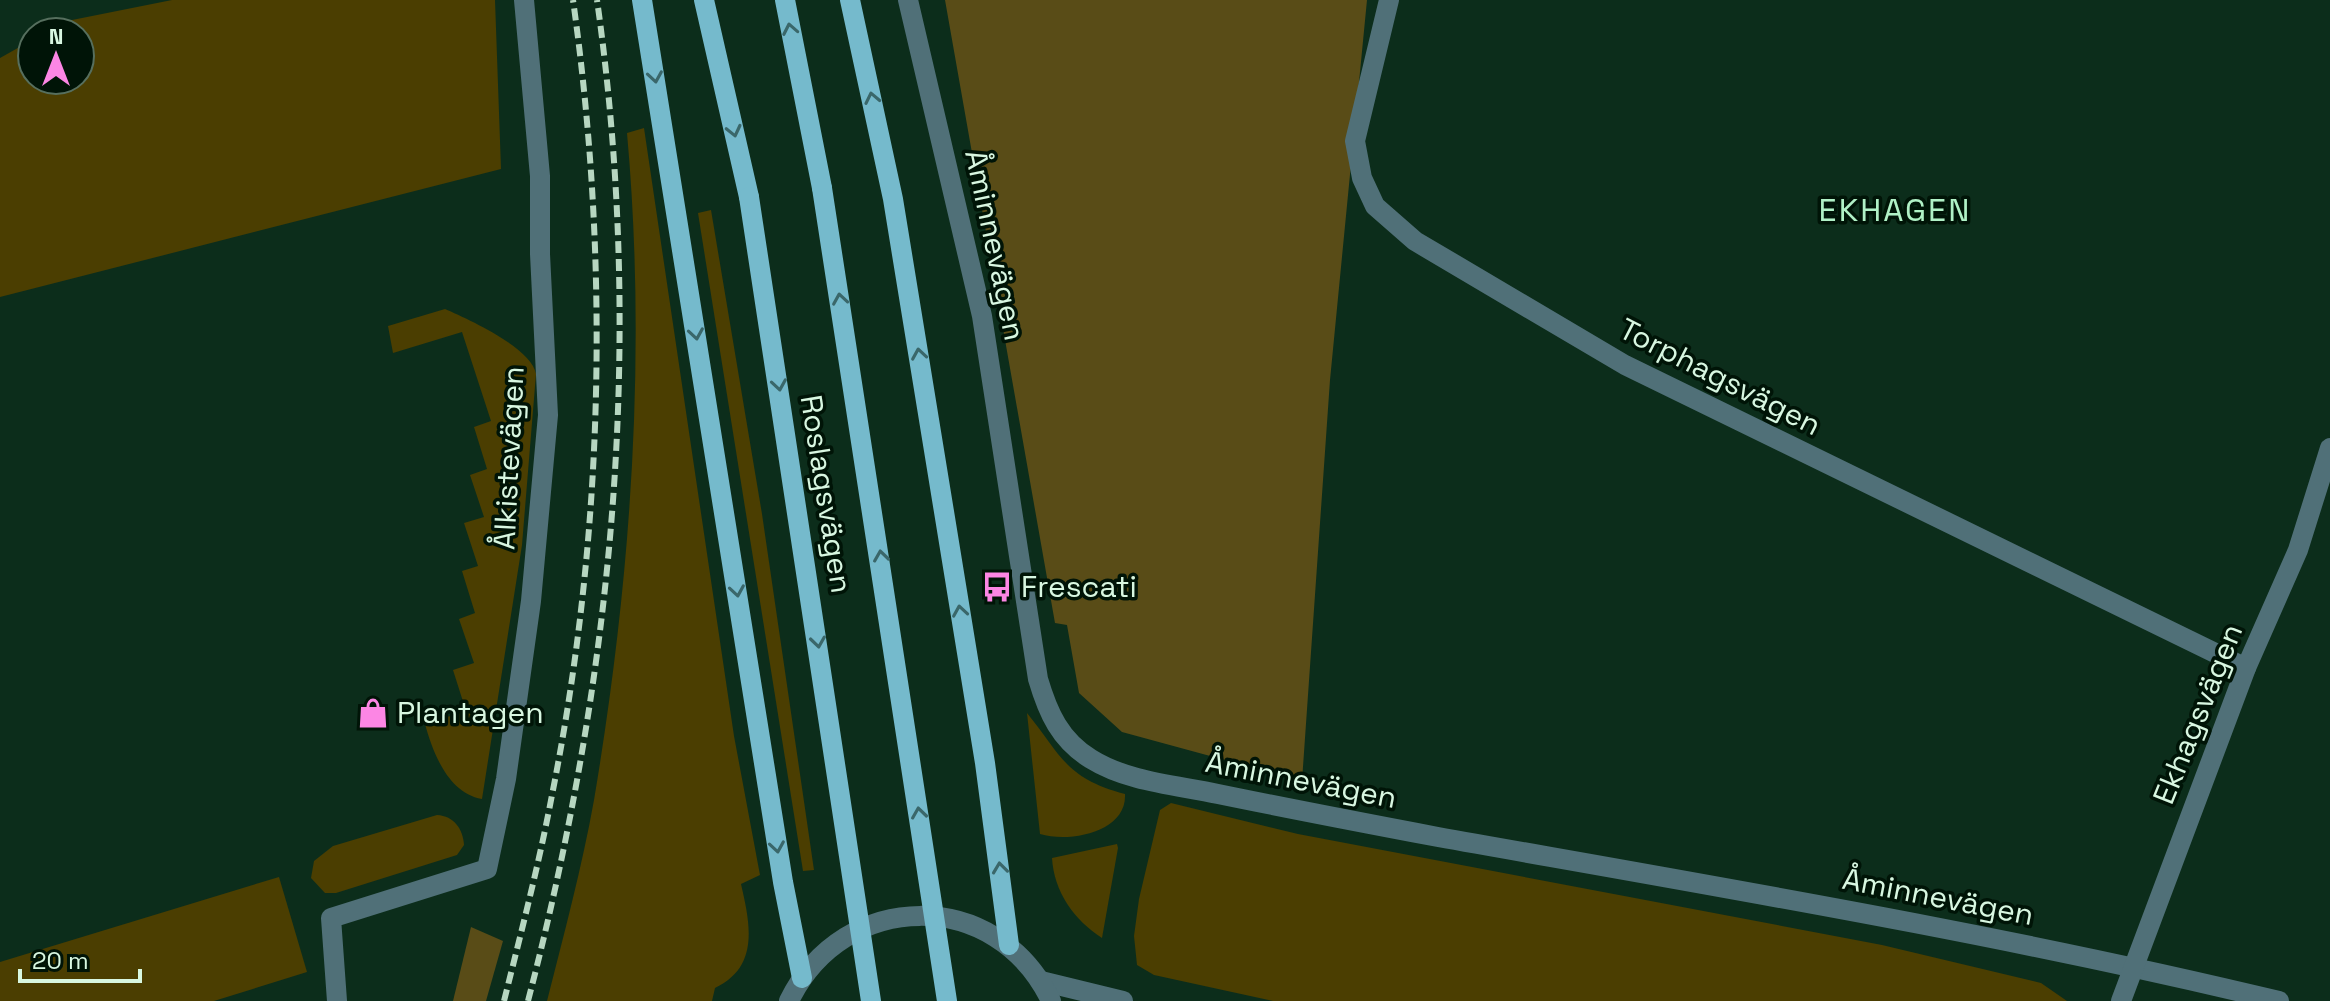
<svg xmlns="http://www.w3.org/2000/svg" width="2330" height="1001" font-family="'Space Grotesk',sans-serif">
	<rect width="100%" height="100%" fill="#0c2d1b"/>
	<g fill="#4b3e01">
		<polygon points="172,0 495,0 501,169 0,297 0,58 32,40 32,80 80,80 80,32 45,32 62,22"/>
		<path d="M644,128L734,736L760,875L741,884C750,923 760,967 715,988L712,1001H547C564,934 582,867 594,800C631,580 647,355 627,133Z"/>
		<polygon points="711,210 762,514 814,870 803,871 698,213"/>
		<path d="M445,309C468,319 532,348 536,374L522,545L482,799C448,793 433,753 425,724L466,711L453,670L474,663L459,619L475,613L462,571L478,566L464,523L484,517L470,475L487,469L474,427L491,421L462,332L393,353L388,326Z"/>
		<path d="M1027,713C1062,756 1065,778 1125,794C1127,832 1070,843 1040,834Z"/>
		<polygon points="1171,803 1298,834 1882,945 2041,983 2067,1001 1273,1001 1154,975 1137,965 1134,936 1139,899 1160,810"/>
		<path d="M437,815C454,816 463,829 464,845L457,855L336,893H325L311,878L314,861L333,846Z"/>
		<path d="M1117,844L1118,848L1102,938C1074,920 1054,892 1052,858Z"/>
		<polygon points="279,877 307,972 214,1001 0,1001 0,962"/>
	</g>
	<g fill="#594c17">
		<polygon points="945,0 1367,0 1330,380 1302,781 1122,732 1079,693 1067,625 1055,623"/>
		<polygon points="471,927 503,941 486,1001 453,1001"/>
	</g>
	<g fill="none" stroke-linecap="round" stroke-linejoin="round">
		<g stroke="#507078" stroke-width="20">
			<path d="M908,0L982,316L1038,679C1048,713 1060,740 1091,759C1128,782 1176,785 1218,794C1291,809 1364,823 1438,837C1719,887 2001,934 2279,1001"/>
			<polyline points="1389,0 1355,141 1362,178 1375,206 1415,241 1625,365 2246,668"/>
			<polyline points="337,1001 331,918 487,869 506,779 531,601 548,415 540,254 540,176 524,0"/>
			<polyline points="2121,1001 2246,668 2298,550 2330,448"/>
		</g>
		<g stroke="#507078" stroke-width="20">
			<polyline points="1041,981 1123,1001"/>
			<path d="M789,1001C844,888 997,887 1051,1001"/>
		</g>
		<g stroke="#75bacc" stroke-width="20">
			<polyline points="642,0 783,882 802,978"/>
			<polyline points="704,0 749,197"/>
			<polyline points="785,0 822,188"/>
			<polyline points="850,0 893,199 985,763 1009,945"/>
		</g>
		<g stroke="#b7d7c1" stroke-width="6" stroke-dasharray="12 6" stroke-linecap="butt">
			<path d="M504,1001C521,933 539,864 552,795C604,534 610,263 573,0"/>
			<path d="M528,1001C614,671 645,339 597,0"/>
		</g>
		<g stroke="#75bacc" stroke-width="20">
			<polyline points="822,188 947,1001"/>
			<polyline points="749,197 871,1001"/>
		</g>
	</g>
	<defs><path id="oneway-chevron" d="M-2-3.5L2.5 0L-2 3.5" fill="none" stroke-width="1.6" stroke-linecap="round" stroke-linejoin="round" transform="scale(2)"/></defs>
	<g stroke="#3a676a">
		<use href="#oneway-chevron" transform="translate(790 29) rotate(-101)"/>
		<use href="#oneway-chevron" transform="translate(655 77) rotate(81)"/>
		<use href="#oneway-chevron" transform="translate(872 98) rotate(-102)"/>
		<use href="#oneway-chevron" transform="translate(734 131) rotate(77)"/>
		<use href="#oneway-chevron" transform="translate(840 299) rotate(-99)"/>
		<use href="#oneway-chevron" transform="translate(696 334) rotate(81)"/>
		<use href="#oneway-chevron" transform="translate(919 354) rotate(-99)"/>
		<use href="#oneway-chevron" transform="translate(779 385) rotate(81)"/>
		<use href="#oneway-chevron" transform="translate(881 556) rotate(-98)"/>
		<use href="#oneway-chevron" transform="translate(737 591) rotate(81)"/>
		<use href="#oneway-chevron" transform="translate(960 611) rotate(-99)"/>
		<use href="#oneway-chevron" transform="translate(818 642) rotate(82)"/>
		<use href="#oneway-chevron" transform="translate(919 813) rotate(-98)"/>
		<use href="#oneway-chevron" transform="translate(777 847) rotate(81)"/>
		<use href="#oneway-chevron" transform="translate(1000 868) rotate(-97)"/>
	</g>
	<defs>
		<g id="bus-bare" transform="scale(2.4)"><path d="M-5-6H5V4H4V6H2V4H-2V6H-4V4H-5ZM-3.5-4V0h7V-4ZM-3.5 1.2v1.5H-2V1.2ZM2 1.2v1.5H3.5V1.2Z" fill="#fc86e4" stroke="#001407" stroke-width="2.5" paint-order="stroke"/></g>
		<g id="shop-bare" transform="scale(2.4)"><path d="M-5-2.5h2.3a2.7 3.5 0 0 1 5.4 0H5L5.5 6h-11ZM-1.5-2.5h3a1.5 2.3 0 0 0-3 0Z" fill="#fc86e4" stroke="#001407" stroke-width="2.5" paint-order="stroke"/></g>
	</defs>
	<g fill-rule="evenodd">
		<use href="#bus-bare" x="997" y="587"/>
		<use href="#shop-bare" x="373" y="713"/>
	</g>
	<g text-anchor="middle" stroke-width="7" stroke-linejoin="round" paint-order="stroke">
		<g font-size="30" fill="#d8f7e1" stroke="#001407">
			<text transform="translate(995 245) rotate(78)" y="10">Åminnevägen</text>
			<text transform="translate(1720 377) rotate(27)" y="10">Torphagsvägen</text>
			<text transform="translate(509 458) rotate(-87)" y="10">Ålkistevägen</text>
			<text transform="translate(826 494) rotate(81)" y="10">Roslagsvägen</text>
			<text transform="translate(2198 714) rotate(-68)" y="10">Ekhagsvägen</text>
			<text transform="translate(1301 780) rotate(11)" y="10">Åminnevägen</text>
			<text transform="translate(1938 897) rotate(11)" y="10">Åminnevägen</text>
		</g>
		<g font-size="30" fill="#d8f7e1" stroke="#001407" text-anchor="start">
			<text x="1021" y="597">Frescati</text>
			<text x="397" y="723">Plantagen</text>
		</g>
		<g font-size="32" letter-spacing="2" fill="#b0f1c6" stroke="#001407">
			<text x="1895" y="221">EKHAGEN</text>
		</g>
	</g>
	<g transform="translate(56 56)"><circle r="38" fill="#001407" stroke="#566f5e" stroke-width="2"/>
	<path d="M0-6L14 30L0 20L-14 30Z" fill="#fc86e4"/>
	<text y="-12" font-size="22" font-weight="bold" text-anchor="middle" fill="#d8f7e1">N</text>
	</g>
	<path d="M20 969v12h120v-12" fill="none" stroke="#d8f7e1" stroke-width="4"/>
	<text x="32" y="969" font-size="24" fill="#d8f7e1" stroke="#001407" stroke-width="6" paint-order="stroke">20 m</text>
</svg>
